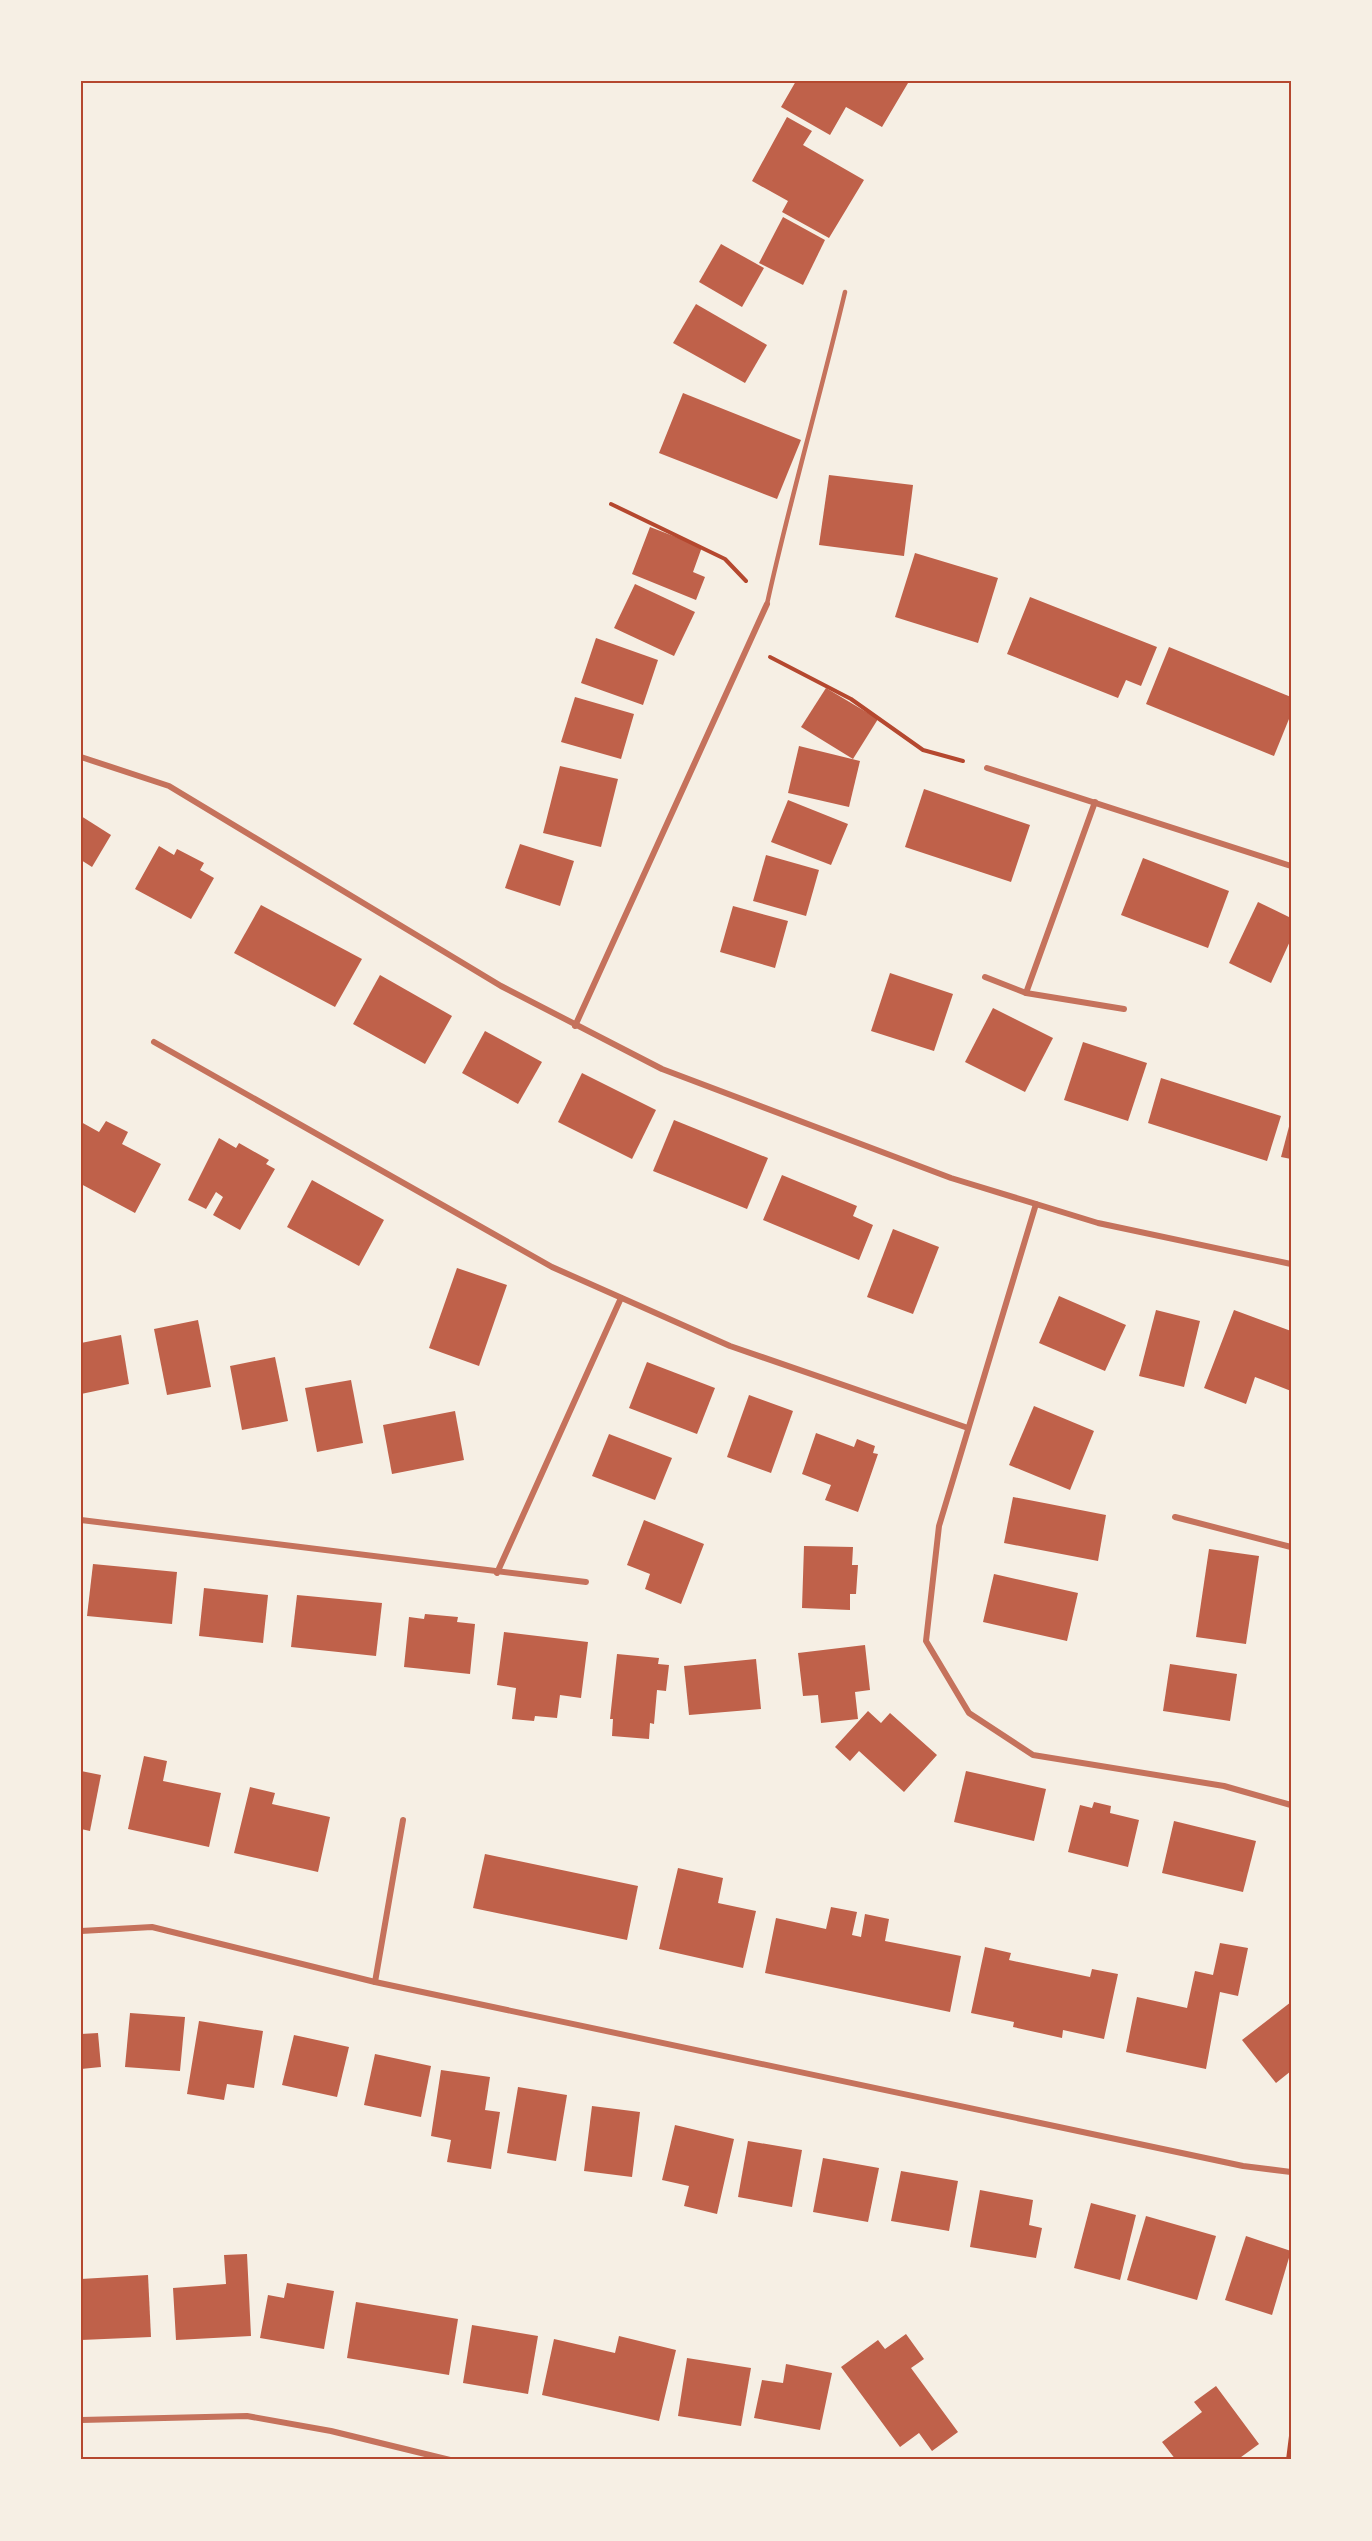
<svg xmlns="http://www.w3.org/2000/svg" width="1372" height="2541" font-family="Signika,sans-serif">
	<rect width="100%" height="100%" fill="#f6efe4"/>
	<g fill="#bf614a">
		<polygon points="796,81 905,81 908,83 882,127 846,107 830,135 781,107"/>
		<polygon points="787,117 812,131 803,145 864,180 829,238 782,212 788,201 752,181"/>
		<polygon points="783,217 825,240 803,285 759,263"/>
		<polygon points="721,244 764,268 742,307 699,282"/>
		<polygon points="696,304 767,345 745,383 673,343"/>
		<polygon points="683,393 801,440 777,499 659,453"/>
		<polygon points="829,475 913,485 904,556 819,545"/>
		<polygon points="650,527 702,547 693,572 705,577 696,600 632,574"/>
		<polygon points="915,553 998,578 978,643 895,617"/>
		<polygon points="635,584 695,612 674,656 614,628"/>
		<polygon points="1030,597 1157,647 1141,686 1126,680 1118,698 1007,654"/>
		<polygon points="596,638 658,660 643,705 581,683"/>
		<polygon points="1169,647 1291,697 1291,714 1274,756 1146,704"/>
		<polygon points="826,688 878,719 853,759 801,727"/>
		<polygon points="575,697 634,714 621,759 561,742"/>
		<polygon points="799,746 860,761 849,807 788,793"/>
		<polygon points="560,766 618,779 601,847 543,833"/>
		<polygon points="924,789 1030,825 1011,882 905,847"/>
		<polygon points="788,800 848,824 831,865 771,842"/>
		<polygon points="81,816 111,835 92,867 81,860"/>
		<polygon points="520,844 574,861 560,906 505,888"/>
		<polygon points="159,846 174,855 177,849 204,863 200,870 214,878 191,919 135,889"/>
		<polygon points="766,855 819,870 806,916 753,901"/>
		<polygon points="1143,858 1229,891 1208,948 1121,915"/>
		<polygon points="1258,902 1291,918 1291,939 1271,983 1229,963"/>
		<polygon points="261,905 362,959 335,1007 234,953"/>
		<polygon points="733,906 788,921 775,968 720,952"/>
		<polygon points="890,973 953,994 934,1051 871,1031"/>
		<polygon points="380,975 452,1016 425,1064 353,1024"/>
		<polygon points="993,1008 1053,1038 1025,1092 965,1062"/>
		<polygon points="485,1031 542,1062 518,1104 462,1073"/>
		<polygon points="1083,1042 1147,1063 1128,1121 1064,1100"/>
		<polygon points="582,1073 656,1110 632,1159 558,1122"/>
		<polygon points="1161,1078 1281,1116 1267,1161 1148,1123"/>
		<polygon points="1291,1119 1291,1159 1281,1157"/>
		<polygon points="674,1120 768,1158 747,1209 653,1171"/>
		<polygon points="106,1121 128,1132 122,1144 161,1164 135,1213 81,1184 81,1122 99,1132"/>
		<polygon points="219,1138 236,1148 239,1143 269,1160 266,1164 275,1169 240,1230 213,1215 223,1197 216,1192 206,1209 188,1200"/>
		<polygon points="782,1175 857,1206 853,1216 873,1225 859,1260 763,1220"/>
		<polygon points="312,1180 384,1220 359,1266 287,1227"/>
		<polygon points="893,1229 939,1247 913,1314 867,1297"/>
		<polygon points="457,1268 507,1285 479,1366 429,1348"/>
		<polygon points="1059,1296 1126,1325 1105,1371 1039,1343"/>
		<polygon points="1156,1310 1200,1321 1184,1387 1139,1376"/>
		<polygon points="1234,1310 1291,1331 1291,1391 1255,1377 1246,1404 1204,1388"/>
		<polygon points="198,1320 211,1387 167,1395 154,1329"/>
		<polygon points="121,1335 129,1384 81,1394 81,1343"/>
		<polygon points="275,1357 288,1421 242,1430 230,1366"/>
		<polygon points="647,1362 715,1388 697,1434 629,1408"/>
		<polygon points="351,1380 363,1443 317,1452 305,1388"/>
		<polygon points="749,1395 793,1411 771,1473 727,1457"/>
		<polygon points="1034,1406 1094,1431 1070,1490 1009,1465"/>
		<polygon points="455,1411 464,1460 392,1474 383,1425"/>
		<polygon points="816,1433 854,1447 857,1439 875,1446 873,1453 878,1454 858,1512 825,1500 831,1485 802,1474"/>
		<polygon points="609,1434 672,1458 655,1500 592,1476"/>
		<polygon points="1013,1497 1106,1515 1098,1561 1004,1543"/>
		<polygon points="644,1520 704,1544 681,1604 645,1589 650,1574 627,1565"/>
		<polygon points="804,1546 853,1547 852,1565 858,1565 856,1594 850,1594 850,1610 802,1608"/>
		<polygon points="1209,1549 1259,1556 1246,1644 1196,1637"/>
		<polygon points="93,1564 177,1572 172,1624 87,1616"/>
		<polygon points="994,1574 1078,1593 1067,1641 983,1622"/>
		<polygon points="204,1588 268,1595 263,1643 199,1636"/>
		<polygon points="297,1595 382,1603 376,1656 291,1647"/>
		<polygon points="425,1614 458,1617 457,1622 475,1624 470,1674 404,1667 409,1617 424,1619"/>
		<polygon points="504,1632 588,1642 581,1698 560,1695 557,1718 535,1716 534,1721 512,1719 516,1688 497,1685"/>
		<polygon points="865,1645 870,1690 855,1692 858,1719 821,1723 818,1695 803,1696 798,1653"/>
		<polygon points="617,1654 659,1658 658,1664 669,1665 666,1691 657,1690 654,1724 650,1723 649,1739 612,1736 613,1719 610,1719"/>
		<polygon points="756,1659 761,1709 689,1715 684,1666"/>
		<polygon points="1170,1664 1237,1674 1230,1721 1163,1711"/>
		<polygon points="868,1711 881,1723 890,1713 937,1755 904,1792 859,1751 850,1761 835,1747"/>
		<polygon points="144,1756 167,1761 163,1781 221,1793 209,1847 128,1829"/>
		<polygon points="81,1771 101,1775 90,1831 81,1829"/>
		<polygon points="966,1771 1046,1789 1034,1841 954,1822"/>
		<polygon points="250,1787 275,1793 272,1804 330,1817 318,1872 234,1853"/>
		<polygon points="1094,1802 1111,1806 1110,1813 1139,1820 1128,1867 1068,1852 1080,1805 1092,1808"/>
		<polygon points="1174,1821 1256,1841 1243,1892 1162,1873"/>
		<polygon points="485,1854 638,1886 627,1940 473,1908"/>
		<polygon points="678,1868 723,1878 718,1903 756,1911 743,1968 659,1949"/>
		<polygon points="831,1907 857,1912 852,1935 861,1937 865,1914 889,1919 885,1941 961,1956 950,2012 765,1973 776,1918 826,1929"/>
		<polygon points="1220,1943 1248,1948 1238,1996 1220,1992 1206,2069 1126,2052 1137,1997 1187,2008 1195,1971 1213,1975"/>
		<polygon points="985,1947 1011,1953 1009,1960 1090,1977 1092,1969 1118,1974 1104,2039 1063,2030 1062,2038 1013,2027 1014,2022 971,2013"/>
		<polygon points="1291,2002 1291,2071 1276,2083 1242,2040"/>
		<polygon points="130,2013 185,2017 180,2071 125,2067"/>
		<polygon points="199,2021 263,2031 254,2088 227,2084 224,2100 187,2094"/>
		<polygon points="98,2033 101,2067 81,2069 81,2034"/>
		<polygon points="294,2035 349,2047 337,2097 282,2085"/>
		<polygon points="375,2054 431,2066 421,2117 364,2105"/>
		<polygon points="441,2070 490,2077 485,2110 500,2112 491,2169 447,2162 451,2140 431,2136"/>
		<polygon points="518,2087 567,2095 556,2161 507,2153"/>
		<polygon points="592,2106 640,2112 632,2177 584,2171"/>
		<polygon points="675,2125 734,2139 717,2214 684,2206 689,2186 662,2180"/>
		<polygon points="748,2141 802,2150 792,2207 738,2197"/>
		<polygon points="823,2158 879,2168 868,2222 813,2212"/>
		<polygon points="901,2171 958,2181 949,2231 891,2221"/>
		<polygon points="980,2190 1033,2200 1029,2225 1042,2228 1036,2258 970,2247"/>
		<polygon points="1091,2203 1136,2215 1120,2280 1074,2268"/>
		<polygon points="1146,2216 1216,2236 1197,2300 1127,2280"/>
		<polygon points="1246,2236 1291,2251 1272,2315 1225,2300"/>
		<polygon points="247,2254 251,2336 176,2340 173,2288 226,2284 224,2255"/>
		<polygon points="148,2275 151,2337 81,2340 81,2279"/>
		<polygon points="287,2283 334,2291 324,2349 260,2338 268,2295 284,2298"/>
		<polygon points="356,2302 458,2319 449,2375 347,2358"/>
		<polygon points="472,2325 538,2336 528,2394 463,2383"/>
		<polygon points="906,2334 924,2359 911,2368 958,2432 932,2451 919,2433 900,2447 841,2367 878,2340 885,2349"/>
		<polygon points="619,2336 676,2350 659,2421 542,2395 554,2339 615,2353"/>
		<polygon points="687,2358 751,2368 741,2426 678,2416"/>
		<polygon points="786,2364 832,2373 820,2430 754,2418 762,2380 783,2383"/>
		<polygon points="1216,2386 1259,2444 1237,2460 1176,2460 1162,2442 1202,2412 1194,2402"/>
	</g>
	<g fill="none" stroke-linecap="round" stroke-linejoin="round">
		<g stroke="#b5482f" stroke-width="4">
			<polyline points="611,504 725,559 746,581"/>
			<polyline points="770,657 851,699 923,750 963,761"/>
			<polyline points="1288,2460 1291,2436"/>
		</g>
		<path stroke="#c5725c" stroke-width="4.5" d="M767,604C790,499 820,397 845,292"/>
		<g stroke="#c5725c" stroke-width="6">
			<polyline points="81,757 169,786 501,986 662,1069 951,1178 1098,1223 1291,1264"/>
			<polyline points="987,768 1291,866"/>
			<polyline points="985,977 1026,993 1124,1009"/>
			<polyline points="1026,993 1095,802"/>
			<polyline points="575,1026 767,604"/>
			<polyline points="154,1042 552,1267 730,1346 968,1428"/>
			<polyline points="1036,1204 939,1526 926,1641 969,1713 1033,1755 1224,1786 1291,1805"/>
			<polyline points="1175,1517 1291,1547"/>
			<polyline points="81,1520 586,1582"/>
			<polyline points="497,1573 621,1298"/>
			<polyline points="81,1931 152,1927 375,1982 1243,2166 1291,2172"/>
			<polyline points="375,1982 403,1820"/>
			<polyline points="81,2420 247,2416 331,2431 450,2460"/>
		</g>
	</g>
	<rect width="1372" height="2541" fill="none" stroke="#f6efe4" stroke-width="165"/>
	<rect x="82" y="82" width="1208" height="2376" fill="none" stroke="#b5482f" stroke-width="2"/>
</svg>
